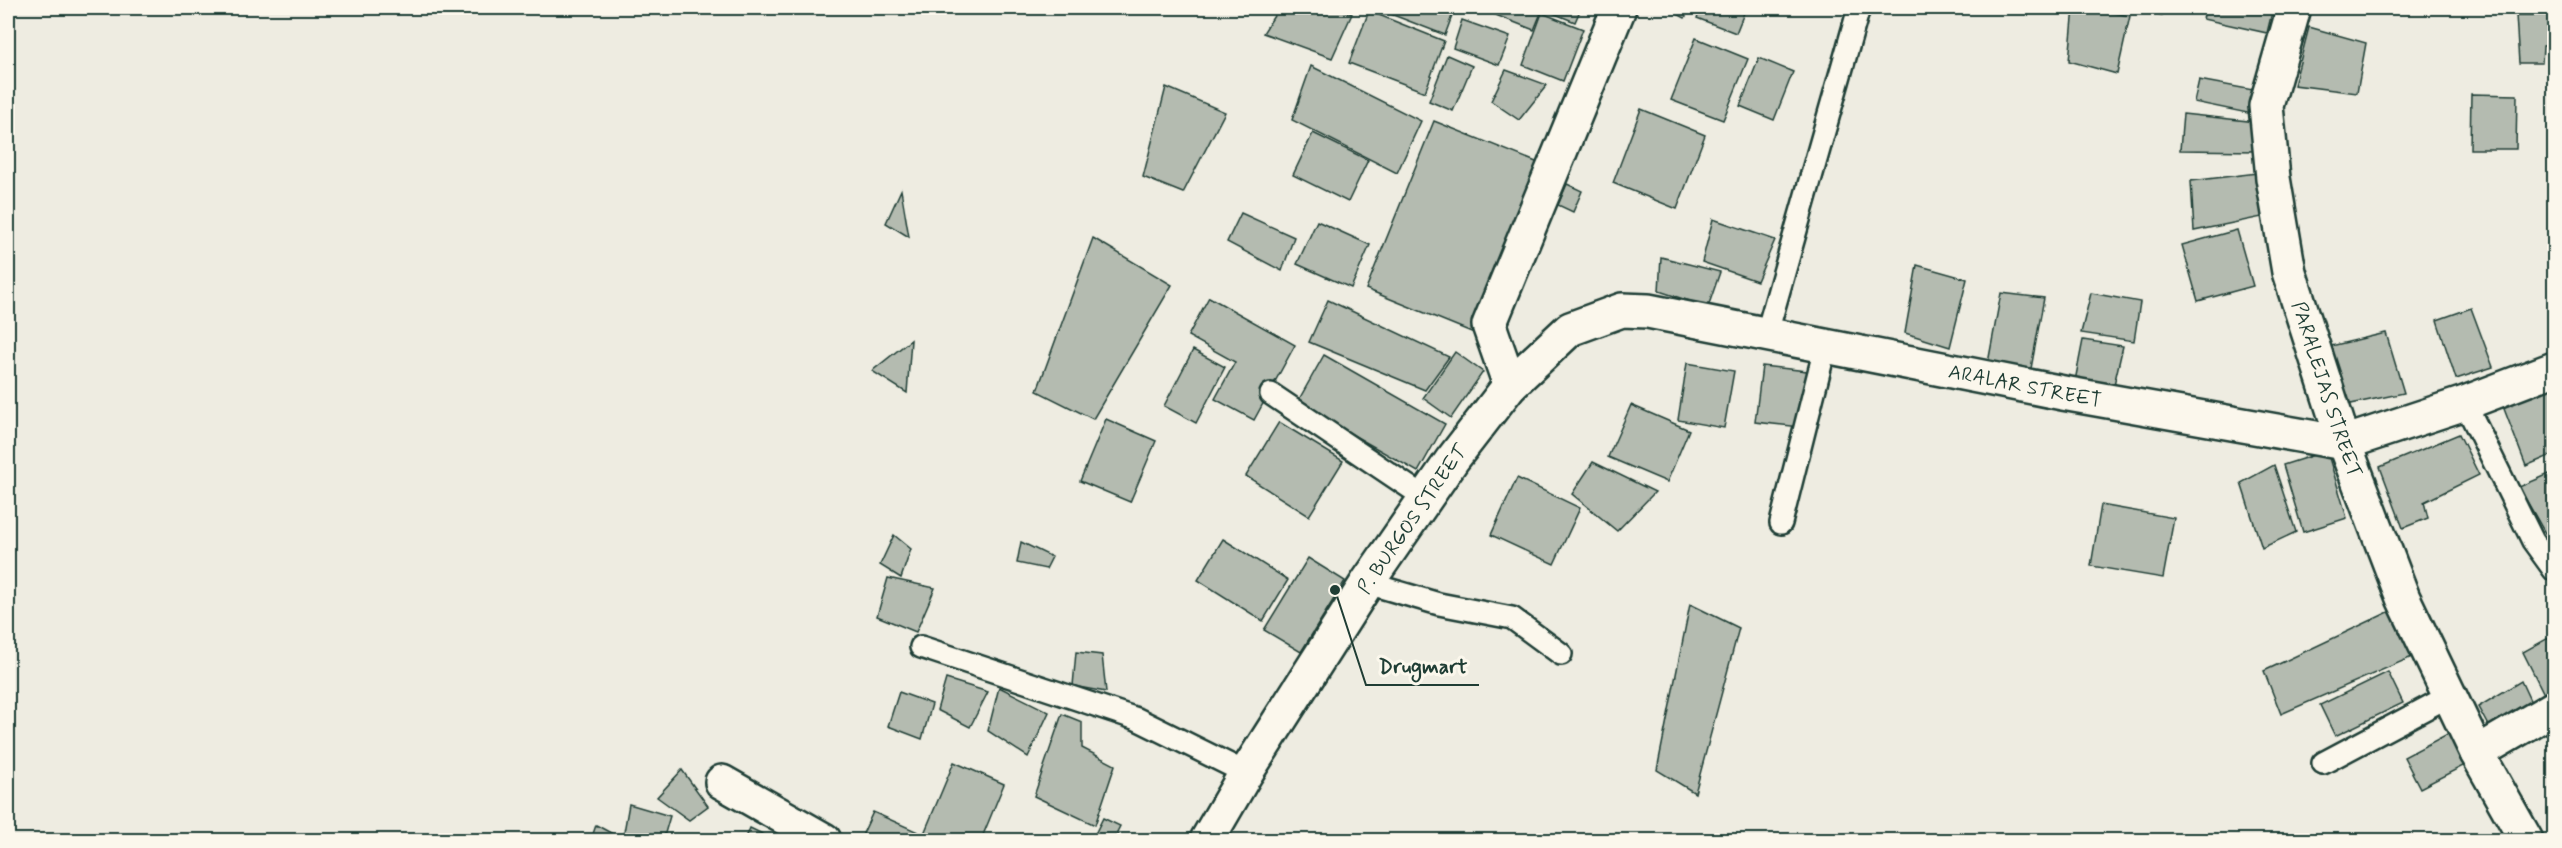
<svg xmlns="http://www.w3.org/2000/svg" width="2562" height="848" font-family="Mynerve,sans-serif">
	<rect width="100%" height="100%" fill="#eeece1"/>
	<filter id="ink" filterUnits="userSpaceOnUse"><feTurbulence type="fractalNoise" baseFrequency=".0167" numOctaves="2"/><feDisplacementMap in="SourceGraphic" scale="12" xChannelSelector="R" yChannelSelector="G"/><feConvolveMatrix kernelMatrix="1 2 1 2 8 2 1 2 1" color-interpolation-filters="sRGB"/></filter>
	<g filter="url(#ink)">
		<g fill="#b4bbb0" stroke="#1f3d34" stroke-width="1.5">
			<polygon points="1279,8 1337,8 1352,14 1332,58 1263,33"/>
			<polygon points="1375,8 1455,8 1445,35"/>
			<polygon points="1478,8 1543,8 1534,30"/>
			<polygon points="1549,8 1581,8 1575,22 1548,11"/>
			<polygon points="1666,8 1690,8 1685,18"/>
			<polygon points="1701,8 1746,8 1736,33 1697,18"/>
			<polygon points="2074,8 2089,8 2130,16 2117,74 2069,61"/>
			<polygon points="2129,8 2164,8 2162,15"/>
			<polygon points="2206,8 2273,8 2267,33 2203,19"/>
			<polygon points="1369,11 1444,41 1425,92 1349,63"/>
			<polygon points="1542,13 1583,29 1563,81 1523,65"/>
			<polygon points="2516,15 2554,15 2554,45 2543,46 2542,63 2519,63"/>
			<polygon points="1462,20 1510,37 1499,65 1453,48"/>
			<polygon points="2309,27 2366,43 2357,93 2294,85"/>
			<polygon points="1696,38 1748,59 1723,120 1671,100"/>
			<polygon points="1447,55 1472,66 1453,111 1429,101"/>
			<polygon points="1759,58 1793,72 1774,120 1740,106"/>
			<polygon points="1311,66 1421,121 1397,173 1292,120"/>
			<polygon points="1506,70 1547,85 1519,120 1491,101"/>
			<polygon points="2199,80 2264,92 2257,115 2194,102"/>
			<polygon points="1166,87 1225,112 1183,193 1143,177"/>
			<polygon points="2471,94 2517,95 2516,149 2470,149"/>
			<polygon points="1641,109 1705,135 1677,209 1613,183"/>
			<polygon points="2183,114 2257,122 2257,151 2180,150"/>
			<polygon points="1434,121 1541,164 1474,333 1366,289"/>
			<polygon points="1313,133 1368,160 1348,202 1293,175"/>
			<polygon points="2257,173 2262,217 2194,231 2191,181"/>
			<polygon points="1567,184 1582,191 1573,212 1558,205"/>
			<polygon points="901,190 909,237 886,223"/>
			<polygon points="1241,213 1294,237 1282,271 1227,242"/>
			<polygon points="1713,219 1775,240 1757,281 1702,262"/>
			<polygon points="1317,221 1370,245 1351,288 1297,264"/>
			<polygon points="2237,230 2253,286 2198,301 2182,245"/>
			<polygon points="1093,238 1172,285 1093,419 1037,391"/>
			<polygon points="1661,257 1720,272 1708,307 1659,291"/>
			<polygon points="1917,265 1967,279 1950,347 1905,333"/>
			<polygon points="2001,293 2044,298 2030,374 1988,363"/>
			<polygon points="2091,293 2140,302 2134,341 2081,333"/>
			<polygon points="1209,297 1295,345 1254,420 1215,399 1235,362 1188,336"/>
			<polygon points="1328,300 1449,357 1425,390 1309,342"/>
			<polygon points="2471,308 2493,367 2456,379 2437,320"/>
			<polygon points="2386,333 2404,393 2346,405 2331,346"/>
			<polygon points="911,340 907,393 872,371"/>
			<polygon points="2083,340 2123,346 2113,389 2075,381"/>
			<polygon points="1193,350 1225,367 1196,423 1164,406"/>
			<polygon points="1455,352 1483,372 1451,418 1423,398"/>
			<polygon points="1324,355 1445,424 1418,472 1297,403"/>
			<polygon points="1687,363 1734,371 1724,428 1678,420"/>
			<polygon points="1762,366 1816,372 1810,428 1755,422"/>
			<polygon points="2554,383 2554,454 2526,466 2501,401"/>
			<polygon points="1631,405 1689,430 1667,482 1608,457"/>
			<polygon points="1106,419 1156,441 1130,502 1080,481"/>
			<polygon points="1279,422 1343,461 1309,516 1246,476"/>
			<polygon points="2459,434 2479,475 2424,502 2428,518 2403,528 2380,467"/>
			<polygon points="2327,451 2347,518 2303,532 2283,465"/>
			<polygon points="1593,462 1655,492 1617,531 1572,494"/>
			<polygon points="2274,465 2296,532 2262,548 2241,483"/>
			<polygon points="2554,472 2554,549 2519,487"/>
			<polygon points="1517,478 1580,508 1554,564 1491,535"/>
			<polygon points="2101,505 2174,518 2163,578 2091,566"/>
			<polygon points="894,535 911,549 901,578 880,565"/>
			<polygon points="1223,539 1288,580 1263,621 1198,580"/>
			<polygon points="1021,542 1052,557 1046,569 1017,563"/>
			<polygon points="1308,558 1345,581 1301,652 1264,630"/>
			<polygon points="888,578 935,588 916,632 877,616"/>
			<polygon points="1690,604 1739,628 1695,793 1657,770"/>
			<polygon points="2395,609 2419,654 2281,714 2264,671"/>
			<polygon points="2554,635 2554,698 2548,702 2523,652"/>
			<polygon points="1076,652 1102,655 1106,692 1073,686"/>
			<polygon points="2388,672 2403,703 2335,736 2320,705"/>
			<polygon points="946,679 988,692 970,727 937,710"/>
			<polygon points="2521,681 2534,709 2492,733 2478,707"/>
			<polygon points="999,687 1049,712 1028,757 988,731"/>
			<polygon points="899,692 932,704 922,739 888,726"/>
			<polygon points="1062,714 1082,722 1082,748 1115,765 1095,825 1034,796"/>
			<polygon points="2453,731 2469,763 2420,788 2404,757"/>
			<polygon points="954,762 1004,784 981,840 935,840 923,836"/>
			<polygon points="682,770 708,806 689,820 657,797"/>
			<polygon points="629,804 670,816 663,840 639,840 624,832"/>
			<polygon points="873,812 918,832 914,840 860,840"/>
			<polygon points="1103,818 1120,826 1116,834 1130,840 1092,840"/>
			<polygon points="596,825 624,840 591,840"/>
			<polygon points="750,828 775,840 745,840"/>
		</g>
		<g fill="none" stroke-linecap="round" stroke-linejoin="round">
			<g stroke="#1f3d34" stroke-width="26">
				<g id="service">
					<polyline points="1766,336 1859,8"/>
					<polyline points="1271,394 1427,499"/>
					<polyline points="2465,403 2533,541 2554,570"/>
					<polyline points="1781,523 1825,348"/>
					<polyline points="1367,583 1439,604 1512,618 1561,654"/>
					<polyline points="921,647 1137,719 1246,773"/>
					<polyline points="2323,763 2449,696"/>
				</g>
			</g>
			<g stroke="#1f3d34" stroke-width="38">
				<g id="minor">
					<path id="s1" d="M2294,8L2266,106L2273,178L2289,272L2344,443L2403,598L2477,753L2526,840"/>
					<polyline points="1510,385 1489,325 1619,8"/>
					<polyline points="2477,753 2554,708"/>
					<polyline points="722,782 824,840"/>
				</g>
			</g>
			<g stroke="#1f3d34" stroke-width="38">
				<g id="tertiary">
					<path id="s2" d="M1207,840L1246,773L1367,583L1452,460L1510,385L1570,329L1622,310L1648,311L2063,393L2344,443L2465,403L2554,369"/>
				</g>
			</g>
			<use href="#service" stroke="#fbf7ec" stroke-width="21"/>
			<use href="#minor" stroke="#fbf7ec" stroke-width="33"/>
			<use href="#tertiary" stroke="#fbf7ec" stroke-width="33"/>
		</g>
	</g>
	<g text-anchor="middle" stroke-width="6" stroke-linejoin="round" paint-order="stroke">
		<g font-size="20" fill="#1f3d34" stroke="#fbf7ec">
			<text dy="7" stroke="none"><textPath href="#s2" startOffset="1095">ARALAR STREET</textPath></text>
			<text dy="7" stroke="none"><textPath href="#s1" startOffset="393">PARALEJAS STREET</textPath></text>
			<text dy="7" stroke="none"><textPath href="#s2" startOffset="381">P. BURGOS STREET</textPath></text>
		</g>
	</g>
	<path fill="none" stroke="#1f3d34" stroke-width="2" d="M1335 590L1366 685H1479"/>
	<circle fill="#1f3d34" stroke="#fbf7ec" stroke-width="2" cx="1335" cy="590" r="6"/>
	<g font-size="21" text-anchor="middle" font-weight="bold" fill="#1f3d34" stroke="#fbf7ec" stroke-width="6" stroke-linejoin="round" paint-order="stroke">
		<text x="1423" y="673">Drugmart</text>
	</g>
	<rect width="2562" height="848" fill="none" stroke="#fbf7ec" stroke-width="30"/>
	<rect x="15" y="15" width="2532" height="818" fill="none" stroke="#1f3d34" stroke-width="2" filter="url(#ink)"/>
</svg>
